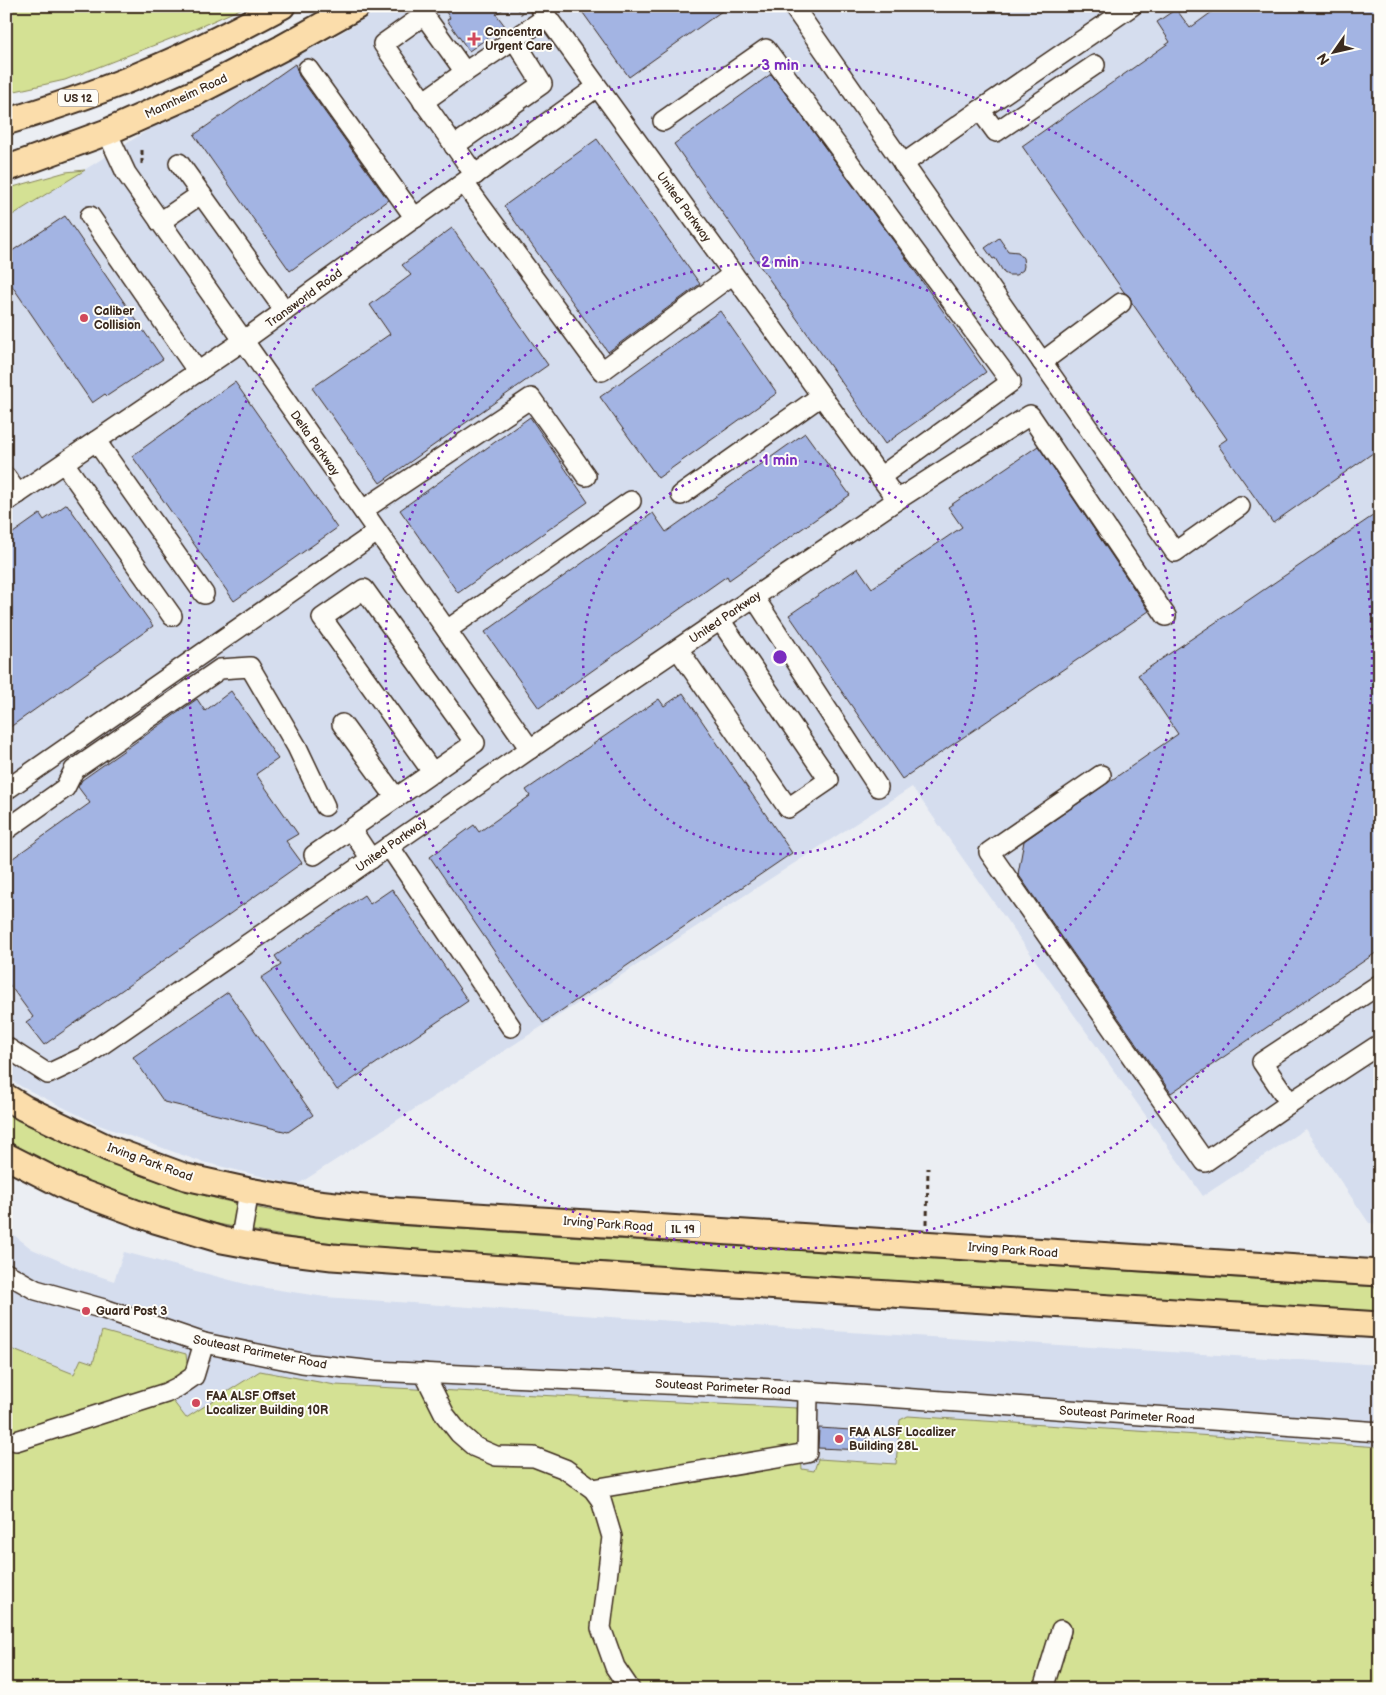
<svg xmlns="http://www.w3.org/2000/svg" width="1386" height="1695" font-family="'Balsamiq Sans',sans-serif">
	<rect width="100%" height="100%" fill="#ebeef3"/>
	<filter id="ink" filterUnits="userSpaceOnUse"><feTurbulence type="fractalNoise" baseFrequency=".02" numOctaves="2"/><feDisplacementMap in="SourceGraphic" scale="10" xChannelSelector="R" yChannelSelector="G"/><feConvolveMatrix kernelMatrix="1 2 1 2 8 2 1 2 1" color-interpolation-filters="sRGB"/></filter>
	<g filter="url(#ink)">
		<g fill="#d5ddee">
			<polygon points="384,6 1380,6 1380,1224 1369,1223 1305,1129 1203,1196 912,787 297,1185 199,1161 99,1125 22,1087 6,1077 6,219 156,125 333,38"/>
			<polygon points="6,1229 32,1249 81,1270 114,1281 124,1252 253,1286 325,1297 625,1318 1380,1365 1380,1689 6,1689"/>
		</g>
		<g fill="#d4e194" stroke="#888659">
			<polygon points="6,6 247,6 188,32 65,80 6,93"/>
			<polygon points="85,170 6,219 6,189 66,172"/>
			<path d="M6,1113C75,1150 145,1181 222,1200C277,1214 334,1220 391,1225L1380,1287V1312L369,1247L299,1239L202,1221L103,1187L63,1170L6,1141Z"/>
			<polygon points="6,1309 10,1319 11,1349 74,1374 81,1359 93,1363 102,1331 186,1354 188,1371 163,1388 186,1418 260,1371 335,1385 797,1408 802,1469 814,1471 818,1459 896,1464 900,1420 908,1416 1380,1447 1380,1689 6,1689"/>
		</g>
		<g fill="#a3b4e3" stroke="#3b2a1e">
			<polygon points="442,6 508,6 496,14 505,26 469,51 447,20 450,18"/>
			<polygon points="578,6 729,6 629,77"/>
			<polygon points="1220,6 1380,6 1380,448 1273,523 1218,445 1227,439 1132,303 1130,297 1124,292 1022,146 1170,42 1157,22 1176,9 1190,28"/>
			<polygon points="295,64 299,76 388,200 290,271 194,135"/>
			<polygon points="771,74 900,250 986,372 885,444 674,144"/>
			<polygon points="597,139 700,284 608,352 504,206"/>
			<polygon points="65,216 163,359 107,396 105,394 92,403 6,277 6,255"/>
			<polygon points="452,228 548,365 380,483 312,388 390,334 370,305 411,275 402,265"/>
			<polygon points="999,238 1008,251 1018,252 1023,258 1024,266 1023,270 1016,275 1008,275 1004,273 995,258 993,259 985,248"/>
			<polygon points="720,311 777,393 658,478 600,397"/>
			<polygon points="235,382 337,528 234,601 132,456"/>
			<polygon points="530,417 588,502 458,593 400,510"/>
			<polygon points="805,433 850,495 729,580 727,576 539,708 485,632 653,513 666,532"/>
			<polygon points="1038,446 1149,611 902,779 789,615 858,568 872,588 962,527 948,507"/>
			<polygon points="67,504 153,626 6,730 6,538 40,514 44,520"/>
			<polygon points="1380,511 1380,950 1171,1093 1018,874 1024,841 1178,734 1138,675"/>
			<polygon points="231,691 278,759 256,774 298,834 286,841 302,863 44,1045 26,1022 33,1017 6,980 6,863 90,803 78,787 82,780 197,699 205,711"/>
			<polygon points="683,693 792,853 543,1023 430,857 474,825 479,832 530,796 526,790 659,699 664,706"/>
			<polygon points="392,889 468,1001 337,1090 261,978 281,965 275,956 364,895 370,904"/>
			<polygon points="228,992 313,1115 288,1132 164,1102 133,1057"/>
			<polygon points="819,1428 867,1431 865,1450 818,1448"/>
		</g>
		<g fill="none" stroke-linecap="round" stroke-linejoin="round">
			<g stroke="#3b2a1e" stroke-width="22">
				<g id="minor">
					<polyline points="793,6 1175,552 1240,506"/>
					<polyline points="1095,65 996,132 980,110 1132,6"/>
					<polyline points="308,69 415,218"/>
					<polyline points="423,102 465,72"/>
					<polyline points="663,121 766,49 1011,382 880,477"/>
					<polyline points="107,132 126,173 530,749"/>
					<polyline points="454,146 542,84 514,39"/>
					<polyline points="179,163 285,311"/>
					<polyline points="903,164 980,110"/>
					<polyline points="475,175 383,44 424,15 465,72 547,17"/>
					<polyline points="464,183 602,371 733,274"/>
					<polyline points="90,216 198,372"/>
					<polyline points="160,222 201,194"/>
					<polyline points="1042,362 1121,303"/>
					<polyline points="96,441 204,594"/>
					<polyline points="64,463 172,616"/>
					<polyline points="6,477 18,494"/>
					<polyline points="681,495 821,396"/>
					<polyline points="897,500 1030,415 1166,616"/>
					<polyline points="6,502 243,341 597,87"/>
					<polyline points="363,510 531,398 586,476"/>
					<polyline points="754,597 878,787"/>
					<polyline points="447,630 631,501"/>
					<polyline points="678,649 788,808 829,780 720,620"/>
					<polyline points="342,724 396,798"/>
					<polyline points="1101,775 989,852 1205,1162 1290,1103"/>
					<polyline points="6,790 377,532"/>
					<polyline points="6,830 65,788 74,770 220,669 250,667 297,747 325,806"/>
					<polyline points="389,846 511,1027"/>
					<polyline points="314,855 351,829"/>
					<polyline points="371,859 351,829 475,743 364,589 322,618 433,773"/>
					<polyline points="1380,984 1262,1062 1290,1103 1380,1044"/>
					<polyline points="6,1047 48,1074 84,1057 530,749 897,500 539,6"/>
					<polyline points="240,1243 249,1191"/>
					<polyline points="6,1273 36,1290 104,1309 204,1343 302,1363 374,1371 774,1389 1380,1432"/>
					<polyline points="424,1373 445,1415 459,1433 475,1447 496,1456 534,1457 565,1469 593,1489 601,1500 612,1537 601,1628 615,1667 630,1689"/>
					<polyline points="16,1441 166,1393 178,1387 194,1376 204,1343"/>
					<polyline points="593,1489 807,1453 808,1392"/>
					<polyline points="1043,1689 1061,1630"/>
				</g>
			</g>
			<g stroke="#3b2a1e" stroke-width="29">
				<g id="major">
					<path d="M6,122C55,107 103,91 149,71C195,52 239,29 282,6"/>
					<polyline points="6,169 107,132 199,91 282,48 357,6"/>
					<polyline points="6,1097 24,1108 110,1149 186,1177 249,1191 317,1203 382,1210 1380,1273"/>
					<polyline points="6,1156 69,1188 155,1220 222,1240 276,1250 332,1257 576,1274 1380,1325"/>
				</g>
			</g>
			<g stroke="#3b2a1e" stroke-width="3" stroke-dasharray="5 4" stroke-linecap="butt">
				<polyline points="516,6 522,14"/>
				<polyline points="142,164 142,150"/>
				<polyline points="927,1224 928,1168"/>
			</g>
			<use href="#minor" stroke="#fdfcf7" stroke-width="19"/>
			<use href="#major" stroke="#fbddab" stroke-width="25"/>
		</g>
	</g>
	<g fill="none" stroke="#7b2cbf" stroke-width="2.5" stroke-dasharray="2.5 5">
		<circle cx="780" cy="657" r="197"/>
		<circle cx="780" cy="657" r="395"/>
		<circle cx="780" cy="657" r="592"/>
	</g>
	<g fill="#d1495b" stroke="#fdfcf7" stroke-width="2">
		<path d="M471.5 31.5h5v5h5v5h-5v5h-5v-5h-5v-5h5z"/>
		<circle cx="84" cy="318" r="5"/>
		<circle cx="86" cy="1311" r="5"/>
		<circle cx="196" cy="1403" r="5"/>
		<circle cx="839" cy="1439" r="5"/>
	</g>
	<g text-anchor="middle" stroke-width="4" stroke-linejoin="round" paint-order="stroke">
		<g fill="#fdfcf7" stroke="#75695f" stroke-width="1">
			<rect x="58" y="89.5" width="40" height="17" rx="4"/>
			<rect x="665.5" y="1220.5" width="35" height="17" rx="4"/>
		</g>
		<g font-size="11" font-weight="bold" fill="#3b2a1e">
			<text x="78" y="102">US 12</text>
			<text x="683" y="1233">IL 19</text>
		</g>
		<g font-size="12" font-weight="bold" fill="#3b2a1e" stroke="#fdfcf7" text-anchor="start">
			<text x="485" y="36">Concentra<tspan x="485" dy="14">Urgent Care</tspan></text>
			<text x="94" y="315">Caliber<tspan x="94" dy="14">Collision</tspan></text>
			<text x="96" y="1315">Guard Post 3</text>
			<text x="206" y="1400">FAA ALSF Offset<tspan x="206" dy="14">Localizer Building 10R</tspan></text>
			<text x="849" y="1436">FAA ALSF Localizer<tspan x="849" dy="14">Building 28L</tspan></text>
		</g>
		<g font-size="12" fill="#3b2a1e" stroke="#fdfcf7">
			<text transform="translate(186 96) rotate(-25)" y="4">Mannheim Road</text>
			<text transform="translate(684 207) rotate(54)" y="4">United Parkway</text>
			<text transform="translate(304 298) rotate(-36)" y="4">Transworld Road</text>
			<text transform="translate(315 443) rotate(55)" y="4">Delta Parkway</text>
			<text transform="translate(725 617) rotate(-34)" y="4">United Parkway</text>
			<text transform="translate(391 845) rotate(-35)" y="4">United Parkway</text>
			<text transform="translate(150 1162) rotate(20)" y="4">Irving Park Road</text>
			<text transform="translate(608 1224) rotate(4)" y="4">Irving Park Road</text>
			<text transform="translate(1013 1250) rotate(4)" y="4">Irving Park Road</text>
			<text transform="translate(260 1352) rotate(11)" y="4">Souteast Parimeter Road</text>
			<text transform="translate(723 1387) rotate(3)" y="4">Souteast Parimeter Road</text>
			<text transform="translate(1127 1415) rotate(4)" y="4">Souteast Parimeter Road</text>
		</g>
	</g>
	<circle cx="780" cy="657" r="8" fill="#7b2cbf" stroke="#fdfcf7" stroke-width="2.5"/>
	<g font-size="15" text-anchor="middle" font-weight="bold" fill="#7b2cbf" stroke="#fdfcf7" stroke-width="4" stroke-linejoin="round" paint-order="stroke">
		<text x="780" y="70">3 min</text>
		<text x="780" y="267">2 min</text>
		<text x="780" y="465">1 min</text>
	</g>
	<rect width="1386" height="1695" fill="none" stroke="#fdfcf7" stroke-width="25"/>
	<rect x="12" y="12" width="1361" height="1670" fill="none" stroke="#3b2a1e" stroke-width="2" filter="url(#ink)"/>
	<g transform="translate(1334 52) rotate(236)" stroke="#fdfcf7" stroke-width="4" paint-order="stroke">
	<path d="M0-4L9 19L0 12L-9 19Z" fill="#3b2a1e"/>
	<text y="-8" font-size="14" font-weight="bold" text-anchor="middle" fill="#3b2a1e">N</text>
	</g>
</svg>
